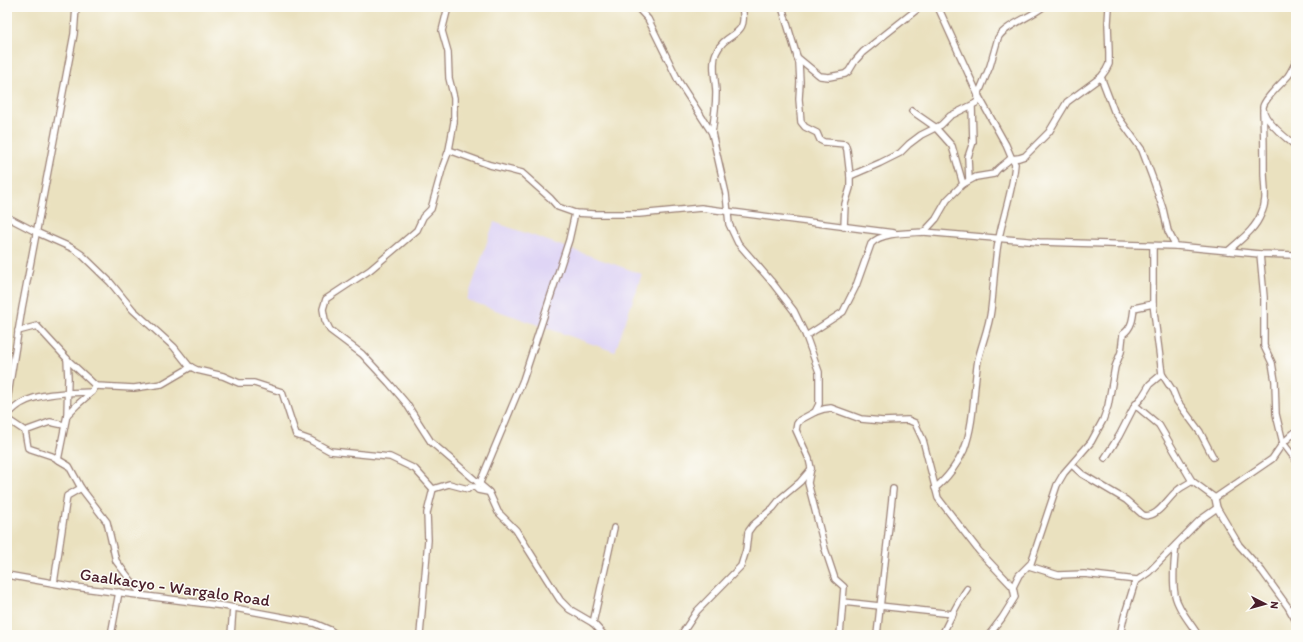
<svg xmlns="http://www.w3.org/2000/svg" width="1303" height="642" font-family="Itim,sans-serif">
	<rect width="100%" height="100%" fill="#fdfcf7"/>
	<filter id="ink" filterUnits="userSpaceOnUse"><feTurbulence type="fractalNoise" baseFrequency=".025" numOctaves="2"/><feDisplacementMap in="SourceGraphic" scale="8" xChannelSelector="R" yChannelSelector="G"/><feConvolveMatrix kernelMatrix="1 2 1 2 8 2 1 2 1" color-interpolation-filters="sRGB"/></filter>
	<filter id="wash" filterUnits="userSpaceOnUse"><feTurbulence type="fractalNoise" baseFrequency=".012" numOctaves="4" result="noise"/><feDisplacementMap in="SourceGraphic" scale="16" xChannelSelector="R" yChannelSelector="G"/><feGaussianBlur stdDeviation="0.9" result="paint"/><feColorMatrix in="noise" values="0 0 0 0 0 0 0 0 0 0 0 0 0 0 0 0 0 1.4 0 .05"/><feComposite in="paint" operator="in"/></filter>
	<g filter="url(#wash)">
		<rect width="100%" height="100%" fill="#eae1bf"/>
		<polygon fill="#dfd5f5" points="494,222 642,274 615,352 467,300"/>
	</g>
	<g filter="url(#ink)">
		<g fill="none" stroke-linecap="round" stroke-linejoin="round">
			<g stroke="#9a8075" stroke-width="8">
				<g id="minor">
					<polyline points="448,7 442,31 448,52 449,78 454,98 454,122 449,150 443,166 431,209 423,217 417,230 402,243 370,270 326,299 323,309 325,320 330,330 362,354 389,383 406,403 431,442 489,492 498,512 516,530 560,600 569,609 593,623 604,635"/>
					<polyline points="637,7 648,19 679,82 712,133 726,194 729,224 738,243 771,281 794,311 806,336 819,372 819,404 815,412 800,420 797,424 796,430 809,459 811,468 808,483 825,549 835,579 844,587 840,635"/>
					<polyline points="782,7 799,63 800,82 799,99 801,122 805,127 817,133 820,140 824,142 845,144 847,150 850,176 850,188 845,204 844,227"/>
					<polyline points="797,57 820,76 829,77 845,74 849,71 855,61 863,52 920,7"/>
					<path d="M1296,62C1293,67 1291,72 1288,76C1282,83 1264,99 1263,107C1262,119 1287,139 1296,146"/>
					<polyline points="912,111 935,127 952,146 963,184"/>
					<path d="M712,133C714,120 716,106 716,93C716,81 711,65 716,53C726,30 749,39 742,7"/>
					<polyline points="449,150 490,165 522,173 550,198 558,207 575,213 594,214 639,214 701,208 894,233"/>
					<path d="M850,176L880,163L900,153L909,144L921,135L941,125L950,116L976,103L978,100V95L990,66L998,38C1004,26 1031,17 1043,7"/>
					<polyline points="969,180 968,157 973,142 972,106"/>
					<polyline points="7,217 36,232 72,248 81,254 110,282 133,310 174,347 189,366 197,370 223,376 239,383 254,383 282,392 296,435 310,440 330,451 390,457 415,469 433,489 449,484 468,489 470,487 475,487 478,490 488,492"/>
					<polyline points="924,232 1039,242 1176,246 1168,231 1163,209 1154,182 1142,150 1114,111 1101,77"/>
					<polyline points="1153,246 1153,304 1162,374 1173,391 1177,401 1200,432 1213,457"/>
					<polyline points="1176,246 1260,254 1296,255"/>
					<path d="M1228,251C1240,240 1255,230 1261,214C1268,201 1264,186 1264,171C1264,152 1264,132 1263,112"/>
					<polyline points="1260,254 1264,297 1264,346 1272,363 1275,381 1276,414 1283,443 1296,460"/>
					<polyline points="18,331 37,326 70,362 96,386 134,388 162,384 191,367"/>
					<path d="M806,336L843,312L856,286L871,244C881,232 909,233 924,232L936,219L947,200L963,184L976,177L994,174C998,167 1004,165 1010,159L1019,158L1025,156L1049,132L1067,102L1101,77L1106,70L1109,64V53L1108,23L1109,7"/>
					<polyline points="7,401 22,308 74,34 76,7"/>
					<polyline points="1135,405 1159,425 1192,481 1215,498 1217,508 1239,545 1262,571 1288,607 1296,621"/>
					<polyline points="815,412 824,409 831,408 861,419 883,421 908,420 915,423 923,440 938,498 979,551 1013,587"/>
					<path d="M7,415C12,411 16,406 22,403C41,392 71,393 92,392L96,386"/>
					<polyline points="67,415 68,378 67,359"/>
					<polyline points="7,419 25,431 28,448 52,456 69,466 81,488 107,522 116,561 142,595"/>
					<polyline points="25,431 50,422 64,425"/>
					<polyline points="1105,458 1119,436 1135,405 1142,397 1150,384 1162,374"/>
					<polyline points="58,460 67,415 77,405 92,392"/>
					<path d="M1072,465L1082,474L1126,500L1143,515C1157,520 1168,497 1178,490C1182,486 1187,485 1192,481"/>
					<polyline points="479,485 523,380 569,240 575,213"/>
					<path d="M935,488C947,479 958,463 964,450C975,421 973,390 978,360C982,343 989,327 991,310C994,286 994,262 999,238C1004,213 1013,189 1015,164L1012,159L1006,145L978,95L938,7"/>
					<polyline points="1215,498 1272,459 1283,443 1296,431"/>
					<path d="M1176,545C1174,561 1172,579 1175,595C1178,609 1190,622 1198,635"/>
					<polyline points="1029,566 1058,575 1084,574 1137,580"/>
					<polyline points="7,575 75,587 224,606 314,623 330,630 337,635"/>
					<polyline points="54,583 67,496 81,488"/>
					<polyline points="843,602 953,614"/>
					<polyline points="593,623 614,528"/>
					<polyline points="111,635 119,592"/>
					<polyline points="231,635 233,608"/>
					<polyline points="420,635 428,540 427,513 433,489"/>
					<polyline points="681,635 697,611 741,566 746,550 748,532 753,525 773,508 781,498 800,482 811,469"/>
					<polyline points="877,635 893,489"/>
					<path d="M942,635C950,619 957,603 967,589"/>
					<path d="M989,635L1002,618L1015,597L1013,587L1019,575L1031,563L1057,485L1064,473L1091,442L1103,420L1108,406L1115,367L1121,352L1123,334C1132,328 1133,318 1134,308L1153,304"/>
					<polyline points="1120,635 1124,617 1135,582 1149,572 1200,520 1217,508"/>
				</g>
			</g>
			<use href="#minor" stroke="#fff" stroke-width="5.5"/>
		</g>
	</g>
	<g text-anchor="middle" stroke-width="3" stroke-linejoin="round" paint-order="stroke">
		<g font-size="17" fill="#4a1f2b" stroke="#fdfcf7">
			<text transform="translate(175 587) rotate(8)" y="6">Gaalkacyo - Wargalo Road</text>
		</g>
	</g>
	<rect width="1303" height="642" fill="none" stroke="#fdfcf7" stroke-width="24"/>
	<g transform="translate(1265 604) rotate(96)" stroke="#fdfcf7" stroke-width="3" paint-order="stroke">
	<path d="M0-3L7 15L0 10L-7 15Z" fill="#4a1f2b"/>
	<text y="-6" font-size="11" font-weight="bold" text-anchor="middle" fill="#4a1f2b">N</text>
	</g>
</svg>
